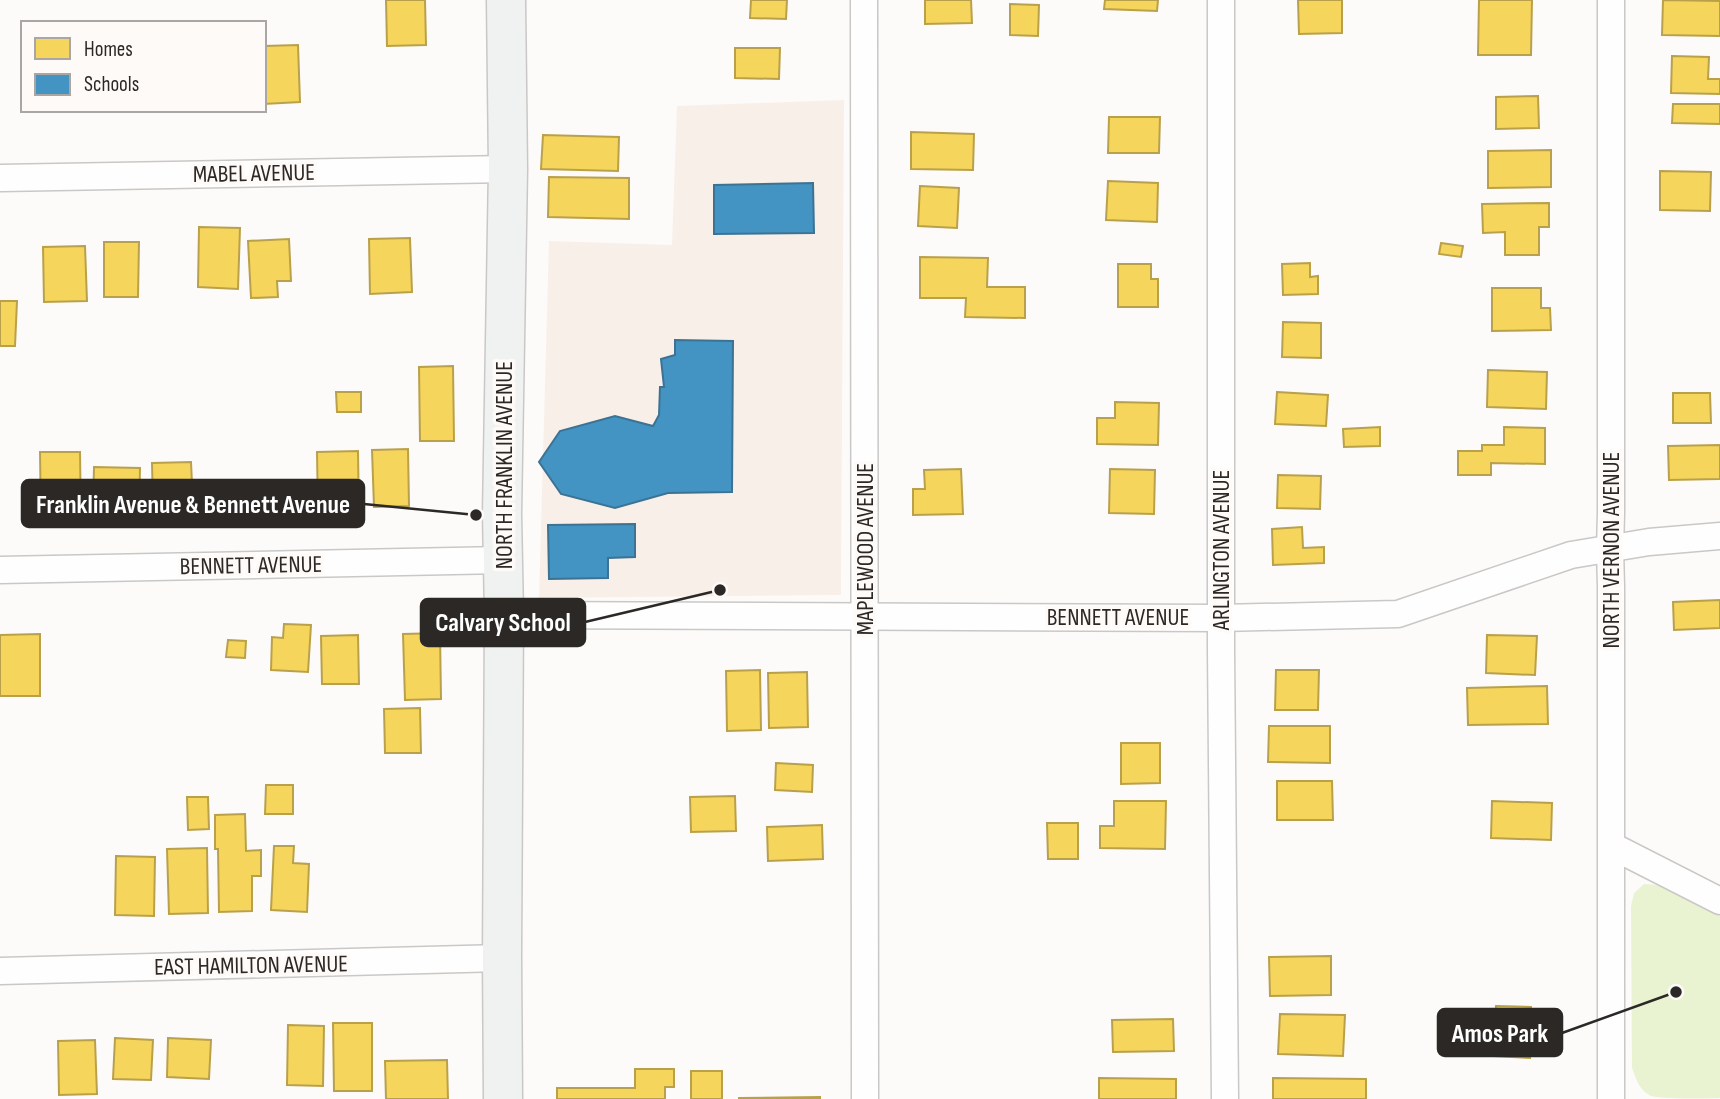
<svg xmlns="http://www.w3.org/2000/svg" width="1720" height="1099" font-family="'Sofia Sans Condensed',sans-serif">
	<rect width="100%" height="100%" fill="#fdfbf9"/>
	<polygon fill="#f9efe9" points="844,100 841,595 539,598 549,241 672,245 677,106"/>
	<path fill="#eaf3d1" d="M1644,884C1670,884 1697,903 1720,915V1098C1705,1099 1663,1099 1651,1096C1639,1090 1636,1079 1632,1068L1631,906L1634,893Z"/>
	<g fill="#f6d55c" stroke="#b9a14c" stroke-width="2">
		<polygon points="386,0 425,0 426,45 387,46"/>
		<polygon points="751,0 787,0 786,19 750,18"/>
		<polygon points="925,0 971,0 972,23 925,24"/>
		<polygon points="1105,0 1158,0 1157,11 1104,9"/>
		<polygon points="1298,0 1342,0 1342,33 1299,34"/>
		<polygon points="1479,0 1532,0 1531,55 1478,55"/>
		<polygon points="1663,0 1720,1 1720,36 1662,35"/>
		<polygon points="1010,4 1039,5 1038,36 1010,35"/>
		<polygon points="298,45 300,102 264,104 264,46"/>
		<polygon points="735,48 780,48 779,79 735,78"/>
		<polygon points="1672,56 1709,57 1708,79 1720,79 1720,94 1671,93"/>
		<polygon points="1538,96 1539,128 1496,129 1496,97"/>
		<polygon points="1673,104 1720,104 1720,124 1672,123"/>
		<polygon points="1109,117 1160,117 1159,153 1108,153"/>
		<polygon points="911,132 974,134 973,170 911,169"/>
		<polygon points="543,135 619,137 618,171 541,169"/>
		<polygon points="1551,150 1551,187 1488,188 1488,151"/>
		<polygon points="1660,171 1711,172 1710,211 1660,210"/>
		<polygon points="549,177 629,178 629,219 548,217"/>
		<polygon points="1108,181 1158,183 1157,222 1106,220"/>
		<polygon points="920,186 959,188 957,228 918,226"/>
		<polygon points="1549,203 1549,227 1539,227 1539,255 1505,255 1505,232 1483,233 1482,204"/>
		<polygon points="199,227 240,228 238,289 198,287"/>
		<polygon points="410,238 412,292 370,294 369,239"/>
		<polygon points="289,239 291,281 277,281 278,297 251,298 248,241"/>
		<polygon points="104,242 139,242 138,297 104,297"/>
		<polygon points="1441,243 1463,246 1461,257 1439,254"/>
		<polygon points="85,246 87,301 44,302 43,247"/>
		<polygon points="920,257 988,258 987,287 1025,287 1025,318 965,317 966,298 920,298"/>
		<polygon points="1310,263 1310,277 1318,276 1318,294 1283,295 1282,264"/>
		<polygon points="1118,264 1151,264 1151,279 1158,279 1158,307 1118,307"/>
		<polygon points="1492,288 1541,288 1541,308 1550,308 1551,330 1492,331"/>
		<polygon points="0,301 17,301 15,346 0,346"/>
		<polygon points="1283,322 1321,323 1321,358 1282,357"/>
		<polygon points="453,366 454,441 420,441 419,367"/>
		<polygon points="1488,370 1547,372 1546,409 1487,407"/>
		<polygon points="336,392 361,392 361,412 337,412"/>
		<polygon points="1277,392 1328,395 1326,426 1275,424"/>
		<polygon points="1673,393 1710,393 1711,423 1673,423"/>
		<polygon points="1115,402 1159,403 1158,445 1097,444 1097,418 1115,418"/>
		<polygon points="1380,427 1380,446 1344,447 1343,429"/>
		<polygon points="1504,427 1545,428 1545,464 1491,463 1491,475 1458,475 1458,451 1482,451 1482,445 1504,445"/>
		<polygon points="1720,445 1720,479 1669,480 1668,446"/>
		<polygon points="408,449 409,506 374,507 372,450"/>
		<polygon points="358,451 359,514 318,514 317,452"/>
		<polygon points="40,452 80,452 81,522 41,523"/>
		<polygon points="191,462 193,505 153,506 152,463"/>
		<polygon points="94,467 140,468 139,519 113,519 113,510 93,509"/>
		<polygon points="961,469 963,514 913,515 913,489 925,489 924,470"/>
		<polygon points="1110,469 1155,470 1154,514 1109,513"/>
		<polygon points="1278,475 1321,476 1320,509 1277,508"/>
		<polygon points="1302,527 1303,548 1324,547 1324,563 1273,565 1272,529"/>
		<polygon points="1720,600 1720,628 1674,630 1673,602"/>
		<polygon points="284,624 311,625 308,672 271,670 272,637 283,638"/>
		<polygon points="440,633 441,699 405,700 403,634"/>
		<polygon points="40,634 40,696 0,696 0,635"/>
		<polygon points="358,635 359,684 322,684 321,636"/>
		<polygon points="1487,635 1537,636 1535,675 1486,673"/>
		<polygon points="228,640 246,641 245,658 226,657"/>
		<polygon points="760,670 761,730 727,731 726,671"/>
		<polygon points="1276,670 1319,670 1318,710 1275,710"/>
		<polygon points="807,672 808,727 769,728 768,673"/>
		<polygon points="1547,686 1548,724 1468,725 1467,688"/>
		<polygon points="420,708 421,753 385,753 384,709"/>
		<polygon points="1269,726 1330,726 1330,763 1268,762"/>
		<polygon points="1121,743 1160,743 1160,783 1121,784"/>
		<polygon points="776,763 813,765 812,792 775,790"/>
		<polygon points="1277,781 1332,781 1333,820 1277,820"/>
		<polygon points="266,785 293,785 293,814 265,814"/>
		<polygon points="735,796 736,831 691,832 690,797"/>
		<polygon points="187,797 208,797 209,829 188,830"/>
		<polygon points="1114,801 1166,801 1165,849 1100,848 1100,826 1114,826"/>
		<polygon points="1492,801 1552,803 1551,840 1491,838"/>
		<polygon points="245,814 246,851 261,850 261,876 252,876 252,911 219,912 218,849 215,849 215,815"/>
		<polygon points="1047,823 1078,823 1078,859 1048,859"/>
		<polygon points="822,825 823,859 768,861 767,827"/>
		<polygon points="274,846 294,846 293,863 309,864 307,912 271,910"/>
		<polygon points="207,848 208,913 169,914 167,849"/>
		<polygon points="116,856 155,857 154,916 115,915"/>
		<polygon points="1331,956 1331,995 1270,996 1269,957"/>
		<polygon points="1496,1006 1531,1007 1530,1058 1494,1056"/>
		<polygon points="1280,1014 1345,1015 1343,1056 1278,1054"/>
		<polygon points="1173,1019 1174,1051 1113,1052 1112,1020"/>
		<polygon points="333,1023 372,1023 372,1091 334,1091"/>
		<polygon points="288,1025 324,1026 323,1086 287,1085"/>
		<polygon points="115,1038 153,1040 151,1080 113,1079"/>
		<polygon points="168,1038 211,1040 209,1079 167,1077"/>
		<polygon points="95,1040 97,1094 59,1095 58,1041"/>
		<polygon points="447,1060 448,1099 386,1099 385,1061"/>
		<polygon points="635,1069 674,1069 674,1087 665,1087 665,1099 557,1099 557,1088 635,1088"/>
		<rect x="691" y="1071" width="31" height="28"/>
		<polygon points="1099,1078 1176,1079 1176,1099 1099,1099"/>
		<polygon points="1273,1078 1366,1079 1366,1099 1273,1099"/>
		<polygon points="820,1097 820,1099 739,1099 739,1098"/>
	</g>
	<g fill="#4393c3" stroke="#3c7394" stroke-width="2">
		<polygon points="813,183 814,233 714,234 714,185"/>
		<polygon points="675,340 733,341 732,492 668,493 615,508 561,494 539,462 560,431 615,416 653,426 659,415 660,387 664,387 661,359 675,355"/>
		<polygon points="635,524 635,557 608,558 608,578 549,579 548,525"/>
	</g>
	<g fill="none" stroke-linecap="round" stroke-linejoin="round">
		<g stroke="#cac8c6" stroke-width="29">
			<g id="street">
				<polyline points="864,0 865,1099"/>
				<polyline points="1221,0 1221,649 1225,1099"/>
				<polyline points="1611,0 1611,513 1610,549 1611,587 1611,1099"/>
				<polyline points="0,178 508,169"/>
				<polyline points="0,570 503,560"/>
				<polyline points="504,615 1221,618 1398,614 1571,555 1649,542 1720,536"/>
				<polyline points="1612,846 1720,901"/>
				<polyline points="0,971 502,958"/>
			</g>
		</g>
		<g stroke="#cac8c6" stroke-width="41">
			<polyline id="secondary" points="503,1099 502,958 504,615 502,514 508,169 506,0"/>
		</g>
		<use href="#street" stroke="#fffefe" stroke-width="26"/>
		<use href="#secondary" stroke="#eff2f1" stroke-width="38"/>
	</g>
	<g text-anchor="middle" stroke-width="7" stroke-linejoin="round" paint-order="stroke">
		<g font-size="24" fill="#2b2826" stroke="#fefaf8">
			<text transform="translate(254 173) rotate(-1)" y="8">MABEL AVENUE</text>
			<text transform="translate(504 465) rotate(-90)" y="8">NORTH FRANKLIN AVENUE</text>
			<text transform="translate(865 549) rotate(-90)" y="8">MAPLEWOOD AVENUE</text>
			<text transform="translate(1221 550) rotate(-90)" y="8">ARLINGTON AVENUE</text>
			<text transform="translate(1611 550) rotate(-90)" y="8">NORTH VERNON AVENUE</text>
			<text transform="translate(251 565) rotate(-1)" y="8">BENNETT AVENUE</text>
			<text x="1118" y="625">BENNETT AVENUE</text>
			<text transform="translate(251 965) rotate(-1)" y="8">EAST HAMILTON AVENUE</text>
		</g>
	</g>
	<path fill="none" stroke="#2b2826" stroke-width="2.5" d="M476 515L364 504M720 590L585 622M1676 992L1562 1033"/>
	<g fill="#2b2826" stroke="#fefaf8" stroke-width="2.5">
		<circle cx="476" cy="515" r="7"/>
		<circle cx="720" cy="590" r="7"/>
		<circle cx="1676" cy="992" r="7"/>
	</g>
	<g fill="#2b2826" stroke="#2b2826" stroke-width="2.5">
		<rect x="22" y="480" width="342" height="47" rx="7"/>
		<rect x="421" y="599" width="164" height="47" rx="7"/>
		<rect x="1438" y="1009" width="124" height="47" rx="7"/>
	</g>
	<g font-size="26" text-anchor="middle" font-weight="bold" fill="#fff">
		<text x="193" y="513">Franklin Avenue &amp; Bennett Avenue</text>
		<text x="503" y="631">Calvary School</text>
		<text x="1500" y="1042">Amos Park</text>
	</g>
	<rect x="21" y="21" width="245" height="91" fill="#fefaf8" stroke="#aaa6a4" stroke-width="2"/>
	<rect x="35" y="38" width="35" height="21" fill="#f6d55c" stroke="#aaa6a4" stroke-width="2"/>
	<text x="84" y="56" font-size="21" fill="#2b2826">Homes</text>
	<rect x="35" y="74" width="35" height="21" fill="#4393c3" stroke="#aaa6a4" stroke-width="2"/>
	<text x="84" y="91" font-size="21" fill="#2b2826">Schools</text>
</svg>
